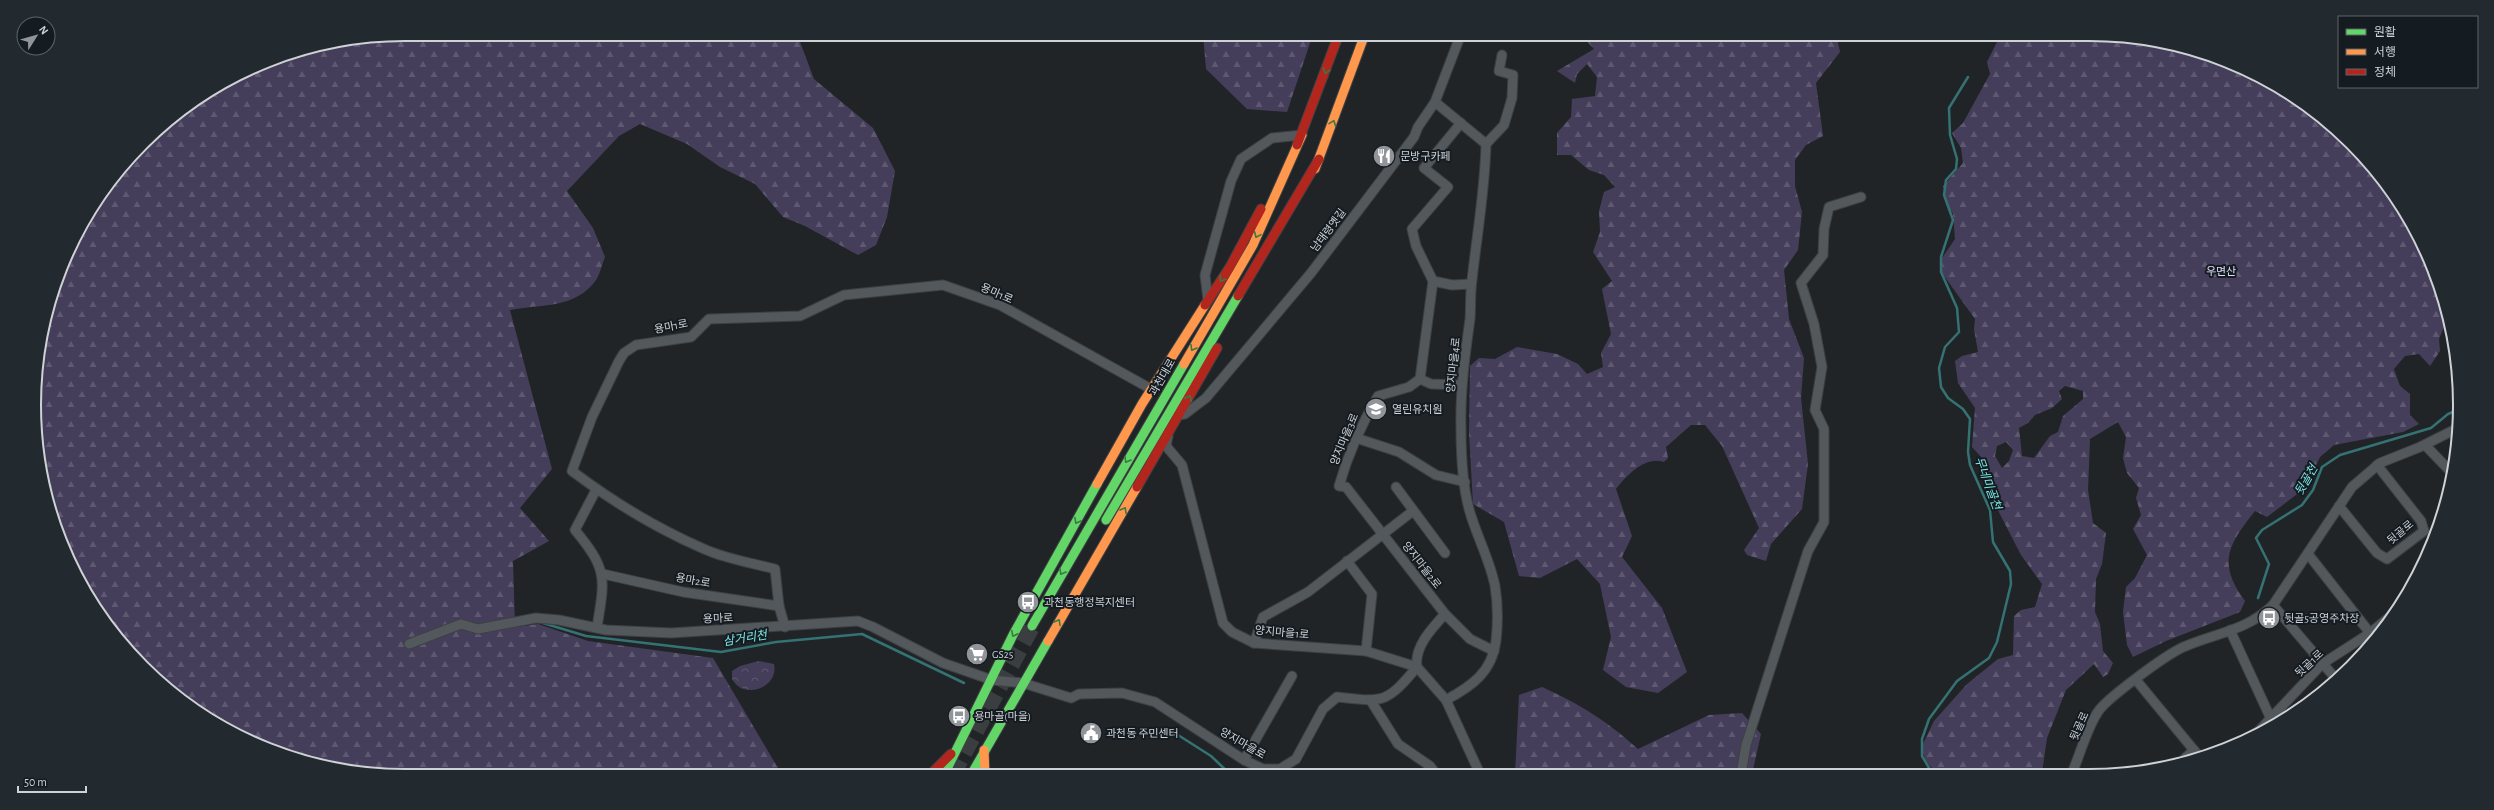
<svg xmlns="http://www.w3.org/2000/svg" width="2494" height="810" font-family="'Alegreya Sans','Noto Sans KR',sans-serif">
	<defs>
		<pattern id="forest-firs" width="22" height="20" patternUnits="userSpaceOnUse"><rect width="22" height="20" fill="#443e5a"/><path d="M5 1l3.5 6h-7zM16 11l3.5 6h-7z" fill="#5e5971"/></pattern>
		<pattern id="park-crowns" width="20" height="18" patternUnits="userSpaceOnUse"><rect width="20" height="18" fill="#443e5a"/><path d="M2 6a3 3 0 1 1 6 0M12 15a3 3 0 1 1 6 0" fill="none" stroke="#5e5971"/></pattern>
	</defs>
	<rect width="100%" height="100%" fill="#212427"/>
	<g fill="url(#forest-firs)" fill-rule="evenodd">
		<path d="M405,34H797L814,79L873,128L895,171L887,217L876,245L858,255L805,226L783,217L755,184L720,167L687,144L640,124L619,136L567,191L593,228L605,257C602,264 600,274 596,280C576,309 540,304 510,310L552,469L520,508L549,541L513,561L515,627L538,624L588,641L713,658L782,775L405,776L332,769L263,748L199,713L143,667L97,611L47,501L35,429L37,357L72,241L111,179L160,126L263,62L333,41Z"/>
		<polygon points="1203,34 1313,34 1287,112 1247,109 1206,69"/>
		<path d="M1580,34H1836L1840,52L1816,83L1823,136L1806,145L1795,160V186L1802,212L1798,250L1784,270L1789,319L1804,358L1801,398L1808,464L1802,509L1771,544L1766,561L1747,555L1744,550L1759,528L1722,446L1705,425H1691L1666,447L1668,458L1664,462C1645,456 1627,475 1616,489L1632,536L1622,557L1662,608L1687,672L1658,693L1626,687L1603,670L1611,637L1600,584L1577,559L1540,578L1519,576L1504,522L1473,504L1469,433L1470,366L1479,358L1495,359L1517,347L1557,354L1578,364L1587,374L1603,367L1601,353L1611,334L1602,289L1612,281L1593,252L1600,232L1599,211L1604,192L1615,187L1604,175L1589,170L1571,155H1557V133L1571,117L1572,99L1595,96L1597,77L1587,64L1577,74L1575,83L1557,71L1594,49Z"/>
		<path d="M2001,34H2089L2162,41L2231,62L2295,97L2351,143L2398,199L2432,263L2448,317L2439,339L2440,351L2430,366L2419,354L2405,356L2394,369L2400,386L2410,394V415L2419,424L2403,432L2334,445L2320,457L2305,488L2267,517L2255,511C2228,545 2217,563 2245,601L2240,612L2166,641L2133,657L2127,645L2123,612L2126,587L2135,578L2147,555L2133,529L2141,515L2136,498L2139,488L2127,473L2123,458L2126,437L2118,422L2090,439L2088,490L2093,523L2106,533L2102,564L2096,579L2095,612L2100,624L2103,651L2113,663L2108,674L2103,677L2094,664L2066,690L2047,738L2042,773H1936L1926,761L1921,748L1934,721L1967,684L1998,659L2013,655L2014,616L2021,610L2035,607L2042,584L2021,555L1988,491L1992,478L1982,458L1972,447L1975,408L1958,383L1955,361L1962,356L1978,352L1974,329L1975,319L1942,273L1940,261L1955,239L1953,213L1947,206L1943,186L1963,163L1961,148L1952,133L1963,123L1990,74L1987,62ZM2065,386L2083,391V399L2063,416L2058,432L2050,436L2034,458L2022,456L2019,428L2028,423L2035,415L2052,408L2062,399L2059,391ZM2006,442L2013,450L2009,461L2002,468L1995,456L1997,446Z"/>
		<path d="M1542,687C1580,704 1607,721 1638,749L1709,715L1742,713L1761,734L1752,774H1515L1519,695Z"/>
	</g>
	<path fill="url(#park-crowns)" d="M759,661L774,664C778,682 758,695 741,688C737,686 734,682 732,679V671L740,666Z"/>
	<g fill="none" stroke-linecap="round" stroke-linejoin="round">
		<g stroke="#347273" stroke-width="2.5">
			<polyline points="2258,598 2269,564 2256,538 2262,530 2302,505 2313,490 2322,467 2340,455 2431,428 2448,414 2460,409"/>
			<polyline points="543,623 586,636 721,652 776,642 862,634 964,683"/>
			<polyline points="1167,728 1211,756 1230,774"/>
			<polyline points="1932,773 1922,756 1922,739 1929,719 1957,681 1989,658 1997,642 2011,584 2010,571 1993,542 1990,510 1970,465 1968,452 1970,419 1963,409 1948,398 1941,387 1939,368 1945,347 1959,332 1957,308 1941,272 1941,257 1953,220 1944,195 1946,180 1956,169 1957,159 1950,135 1949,108 1968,77"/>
		</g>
		<polyline stroke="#3b3e41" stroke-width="17" stroke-dasharray="17 8" stroke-linecap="butt" points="952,775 1032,626"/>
		<g stroke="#3e4042" stroke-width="11">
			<g id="street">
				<path d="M1435,102L1486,144C1485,190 1477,234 1472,280C1470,293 1471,306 1470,319C1465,355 1460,391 1461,428C1461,454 1462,483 1469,509C1476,535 1490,560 1495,586C1498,604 1498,623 1496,641C1492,672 1472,686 1446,700"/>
				<polyline points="1461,123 1424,168 1448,187 1412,229 1416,246 1433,281 1452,285 1471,284"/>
				<polyline points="1486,144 1504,125 1512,98 1513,75 1499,71 1502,55"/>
				<polyline points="1208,300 1205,275 1231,181 1241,159 1272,138 1302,135"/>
				<polyline points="1420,379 1433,281"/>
				<path d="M1462,385L1431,384L1420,379L1409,387L1378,396C1361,425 1348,454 1339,486L1346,487L1445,614L1470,639L1494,651"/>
				<polyline points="1179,415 1185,414 1206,398 1311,273 1414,137 1418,127 1435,102 1461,34"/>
				<polyline points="1168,436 1166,446 1182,465 1223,623 1232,632 1254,643 1366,651 1417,667 1446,700 1480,774"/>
				<polyline points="1356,438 1399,452 1436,475 1465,482"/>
				<polyline points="2425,445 2453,474"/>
				<polyline points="1396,487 1445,553"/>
				<path d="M596,490L575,530C608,570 605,578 597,627"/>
				<polyline points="2339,506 2377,553 2387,559 2424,531 2421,521 2377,465"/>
				<polyline points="2308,554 2370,633"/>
				<polyline points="1347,561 1372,594 1366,651"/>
				<polyline points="603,574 683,592 779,606"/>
				<polyline points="2273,605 2336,679"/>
				<path d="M785,627L779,606L775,569C752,563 726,559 704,549C658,529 613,502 572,471L592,417L619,361L624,353L636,345L691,337L709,319L800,316L844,295L943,285L1000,305L1151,389"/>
				<polyline points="2230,630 2271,719"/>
				<polyline points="1254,643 1263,617 1308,592 1413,511"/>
				<path d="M409,644L461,624L478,629L536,618L559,620L606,630L671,633L858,621L873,627L943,663L992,680L1023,683L1071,698L1079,694L1122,693L1155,702L1244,760L1263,769H1280L1296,759L1323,709L1337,697C1384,702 1386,704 1417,667C1414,647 1432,628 1445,614"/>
				<polyline points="2136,680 2198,755"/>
				<polyline points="1371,701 1398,744 1430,766 1436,774"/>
				<polyline points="2252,738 2322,664 2370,633 2392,615"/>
				<polyline points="2185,758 2194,750"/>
				<polyline points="1244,760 1292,676"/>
				<path d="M2072,773C2080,755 2088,724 2100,709C2112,695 2169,652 2186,646C2217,633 2248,630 2273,605L2352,487L2380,463L2420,447L2458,428"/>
				<polyline points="1741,774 1746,745 1808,551 1824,522 1824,429 1815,410 1822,367 1814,324 1801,283 1823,255 1824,229 1829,207 1861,197"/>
			</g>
		</g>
		<g stroke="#3e4042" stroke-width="11">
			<g id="fast">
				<polyline points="1106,520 1238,296"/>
				<polyline points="1032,626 1184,364"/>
				<polyline points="944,775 1013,635 1097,484"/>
				<polyline points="971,775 1048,641"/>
			</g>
		</g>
		<g stroke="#3e4042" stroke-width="11">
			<g id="slow">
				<polyline points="1315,169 1365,34"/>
				<polyline points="1184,364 1253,245 1302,135"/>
				<polyline points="1097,484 1142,404 1205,305"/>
				<polyline points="1048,641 1137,487"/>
				<polyline points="984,750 985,775"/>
			</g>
		</g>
		<g stroke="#3e4042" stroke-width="11">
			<g id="jam">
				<polyline points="1297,145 1339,34"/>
				<polyline points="1238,296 1319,159"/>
				<polyline points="1205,305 1230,267 1261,209"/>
				<polyline points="1137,487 1217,348"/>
				<polyline points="930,775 951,754"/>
			</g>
		</g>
		<use href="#street" stroke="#52585b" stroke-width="9"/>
		<use href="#fast" stroke="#63d668" stroke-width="9"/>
		<use href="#slow" stroke="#ff974d" stroke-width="9"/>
		<use href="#jam" stroke="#b3261e" stroke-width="9"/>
	</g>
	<defs><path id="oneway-chevron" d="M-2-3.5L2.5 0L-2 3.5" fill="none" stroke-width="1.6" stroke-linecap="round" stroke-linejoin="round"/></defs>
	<g stroke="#3c7844">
		<use href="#oneway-chevron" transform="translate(1326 71) rotate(110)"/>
		<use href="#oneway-chevron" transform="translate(1333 123) rotate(-70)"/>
		<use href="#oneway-chevron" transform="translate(1257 235) rotate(114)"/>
		<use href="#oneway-chevron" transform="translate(1222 279) rotate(124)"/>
		<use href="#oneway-chevron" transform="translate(1193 348) rotate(120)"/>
		<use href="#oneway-chevron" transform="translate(1189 398) rotate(-61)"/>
		<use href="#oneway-chevron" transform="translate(1127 460) rotate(120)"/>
		<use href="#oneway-chevron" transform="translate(1124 510) rotate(-60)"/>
		<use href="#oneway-chevron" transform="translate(1077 521) rotate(119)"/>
		<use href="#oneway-chevron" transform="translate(1062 572) rotate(120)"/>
		<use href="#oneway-chevron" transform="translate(1058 622) rotate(-60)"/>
		<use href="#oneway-chevron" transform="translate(1014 634) rotate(117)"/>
	</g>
	<defs>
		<g id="restaurant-disc" transform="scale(1.15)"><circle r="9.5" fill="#919599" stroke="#141b21"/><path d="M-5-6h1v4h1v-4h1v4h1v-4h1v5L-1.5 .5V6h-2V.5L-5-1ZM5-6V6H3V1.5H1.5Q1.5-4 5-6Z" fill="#fff"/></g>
		<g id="school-disc" transform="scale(1.15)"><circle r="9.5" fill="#919599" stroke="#141b21"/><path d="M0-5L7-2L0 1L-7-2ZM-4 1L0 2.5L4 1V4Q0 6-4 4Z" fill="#fff"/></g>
		<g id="bus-disc" transform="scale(1.15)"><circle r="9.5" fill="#919599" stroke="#141b21"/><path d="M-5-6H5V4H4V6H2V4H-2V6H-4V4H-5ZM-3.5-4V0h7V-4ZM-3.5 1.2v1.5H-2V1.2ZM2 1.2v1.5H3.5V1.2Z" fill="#fff"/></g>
		<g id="supermarket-disc" transform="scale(1.15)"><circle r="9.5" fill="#919599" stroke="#141b21"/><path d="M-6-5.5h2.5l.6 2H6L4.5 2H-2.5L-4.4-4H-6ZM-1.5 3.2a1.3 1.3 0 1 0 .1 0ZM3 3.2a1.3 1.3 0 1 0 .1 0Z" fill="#fff"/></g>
		<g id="civic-disc" transform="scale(1.15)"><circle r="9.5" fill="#919599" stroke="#141b21"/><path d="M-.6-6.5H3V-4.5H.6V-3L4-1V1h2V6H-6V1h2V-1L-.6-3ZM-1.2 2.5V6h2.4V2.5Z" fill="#fff"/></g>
	</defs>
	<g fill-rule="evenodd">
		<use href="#restaurant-disc" x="1384" y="156"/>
		<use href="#school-disc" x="1376" y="409"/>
		<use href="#bus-disc" x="1028" y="602"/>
		<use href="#bus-disc" x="2269" y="618"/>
		<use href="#supermarket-disc" x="977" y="654"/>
		<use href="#bus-disc" x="959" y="716"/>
		<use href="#civic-disc" x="1091" y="733"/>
	</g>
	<g text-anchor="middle" stroke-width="4" stroke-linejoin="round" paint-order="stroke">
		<g font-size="11" fill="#ced2d6" stroke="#141b21" text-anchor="start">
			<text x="1400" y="160">문방구카페</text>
			<text x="1392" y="413">열린유치원</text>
			<text x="1044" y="606">과천동행정복지센터</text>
			<text x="2284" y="622">뒷골5공영주차장</text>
			<text x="992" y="658">GS25</text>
			<text x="974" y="720">용마골(마을)</text>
			<text x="1106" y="737">과천동 주민센터</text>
		</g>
		<g font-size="11" fill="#ced2d6" stroke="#141b21">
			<text transform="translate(1328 230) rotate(-53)" y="4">남태령옛길</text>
			<text transform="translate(997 293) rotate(23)" y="4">용마1로</text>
			<text transform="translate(671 326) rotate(-11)" y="4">용마1로</text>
			<text transform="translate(1453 365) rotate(-84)" y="4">양지마을4로</text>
			<text transform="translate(1162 377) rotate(-60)" y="4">과천대로</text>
			<text transform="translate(1344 439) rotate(-67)" y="4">양지마을3로</text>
			<text transform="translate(2400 532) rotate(-40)" y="4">뒷골로</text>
			<text transform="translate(1422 565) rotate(52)" y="4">양지마을2로</text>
			<text transform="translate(693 580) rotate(10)" y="4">용마2로</text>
			<text transform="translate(718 618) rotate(-3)" y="4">용마로</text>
			<text transform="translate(1282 632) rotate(5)" y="4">양지마을1로</text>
			<text transform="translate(2309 663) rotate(-43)" y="4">뒷골1로</text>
			<text transform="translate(2079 726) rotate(-66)" y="4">뒷골로</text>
			<text transform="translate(1243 743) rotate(30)" y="4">양지마을로</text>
		</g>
		<g font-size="11" fill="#e0dbf8" stroke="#141b21">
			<text x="2221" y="275">우면산</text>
		</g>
		<g font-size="12" font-style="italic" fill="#7de7e6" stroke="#141b21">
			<text transform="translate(2306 480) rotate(-60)" y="4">뒷골천</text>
			<text transform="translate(1988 483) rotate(70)" y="4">무네미골천</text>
			<text transform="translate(745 638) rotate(-9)" y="4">삼거리천</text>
		</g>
	</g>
	<path d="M0 0H2494V810H0ZM405 41H2089A364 364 0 0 1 2453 405V405A364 364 0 0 1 2089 769H405A364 364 0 0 1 41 405V405A364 364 0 0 1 405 41Z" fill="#232a2f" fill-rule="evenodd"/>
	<path fill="none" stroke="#ced2d6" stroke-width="2" d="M405 41H2089A364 364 0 0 1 2453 405V405A364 364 0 0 1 2089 769H405A364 364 0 0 1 41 405V405A364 364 0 0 1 405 41Z"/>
	<rect x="2338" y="16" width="140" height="72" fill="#141b21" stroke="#5e6469"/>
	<rect x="2346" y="29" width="20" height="6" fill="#63d668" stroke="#5e6469"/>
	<text x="2374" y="36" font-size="12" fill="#ced2d6">원활</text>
	<rect x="2346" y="49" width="20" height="6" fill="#ff974d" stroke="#5e6469"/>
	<text x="2374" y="56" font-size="12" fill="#ced2d6">서행</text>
	<rect x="2346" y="69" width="20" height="6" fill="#b3261e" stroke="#5e6469"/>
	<text x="2374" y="76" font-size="12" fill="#ced2d6">정체</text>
	<g transform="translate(36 36) rotate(53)"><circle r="19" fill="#141b21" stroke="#5e6469"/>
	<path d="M0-3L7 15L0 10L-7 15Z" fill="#919599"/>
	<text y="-6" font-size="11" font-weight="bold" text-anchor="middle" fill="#ced2d6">N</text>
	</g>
	<path d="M18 786v6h68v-6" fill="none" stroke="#ced2d6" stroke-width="2"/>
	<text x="24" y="786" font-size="12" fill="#ced2d6" stroke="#141b21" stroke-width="3" paint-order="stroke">50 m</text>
</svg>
